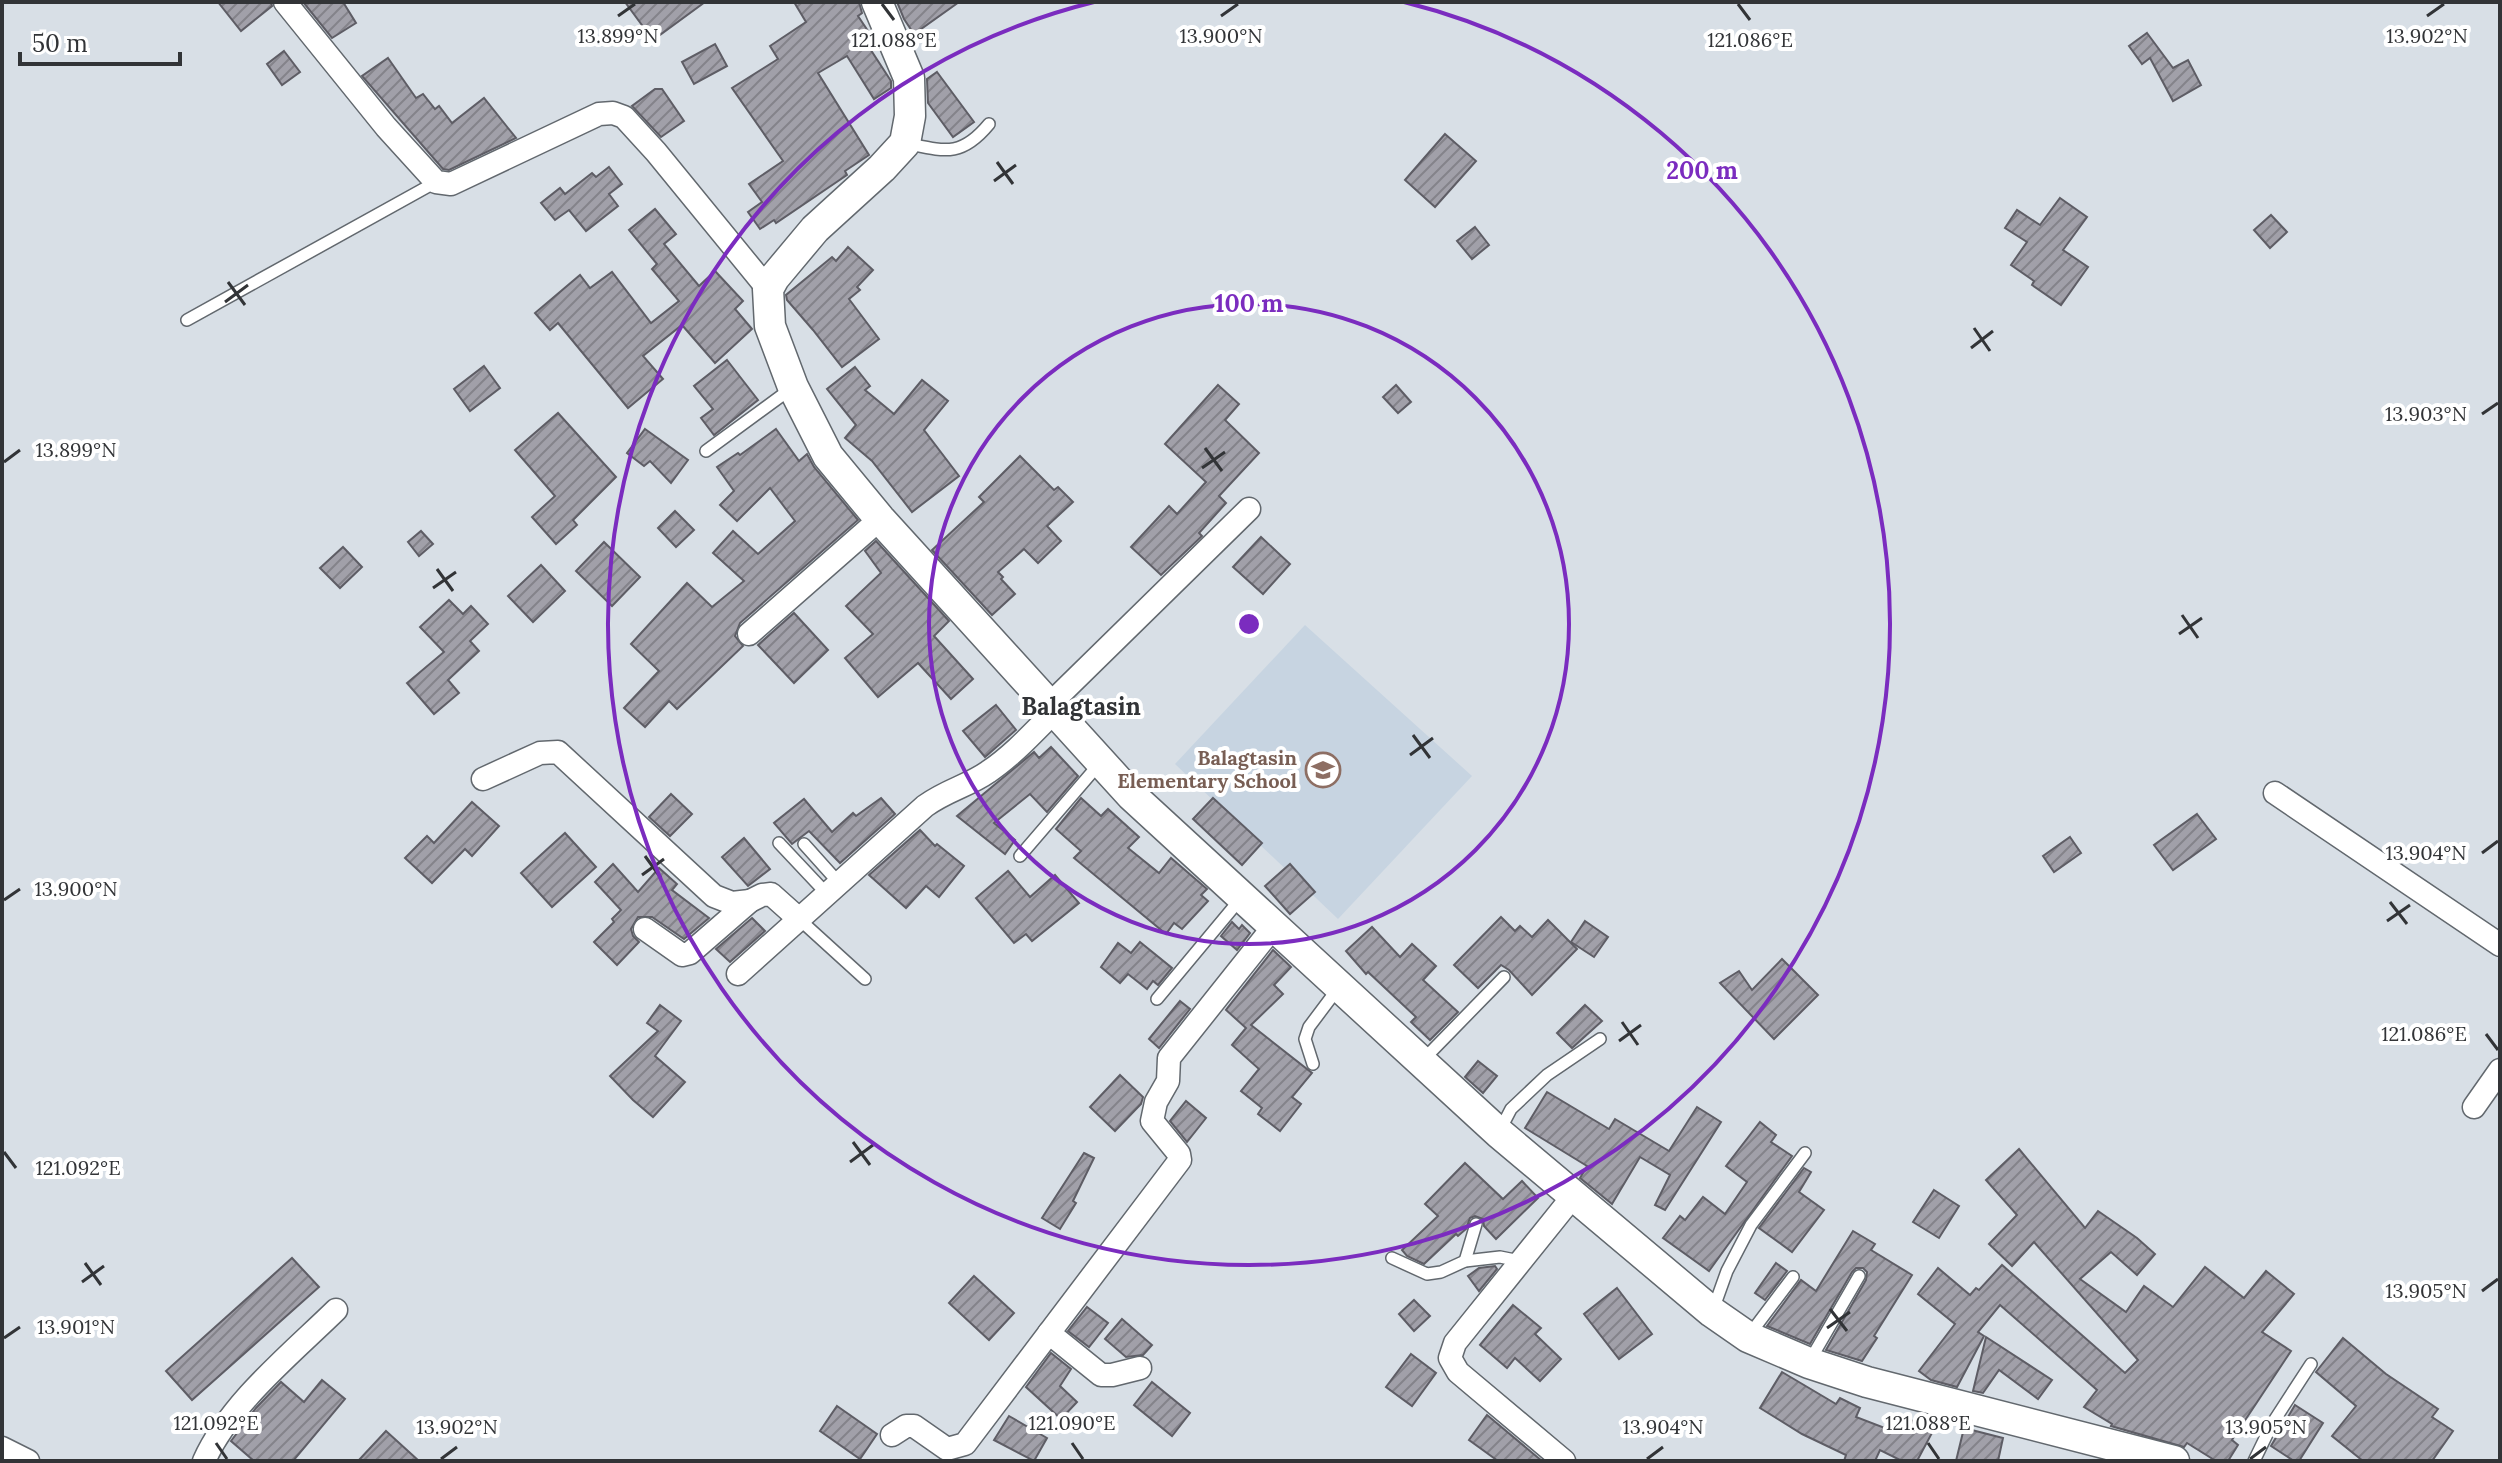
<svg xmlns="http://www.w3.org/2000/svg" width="2502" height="1463" font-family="Lora,serif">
	<defs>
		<pattern id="building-hatch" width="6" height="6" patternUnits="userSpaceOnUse" patternTransform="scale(2)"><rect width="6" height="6" fill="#a1a0a9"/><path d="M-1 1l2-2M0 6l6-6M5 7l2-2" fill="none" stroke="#84838a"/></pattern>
	</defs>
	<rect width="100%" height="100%" fill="#d8dfe6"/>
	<polygon fill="#c7d4e1" points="1305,625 1472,776 1338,919 1175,764"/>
	<g fill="url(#building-hatch)" stroke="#5e5d65" stroke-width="2">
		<polygon points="218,2 271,2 272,6 241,31"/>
		<polygon points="303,2 343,2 356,23 332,38"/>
		<polygon points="625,2 705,2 653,40"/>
		<polygon points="794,2 859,2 862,13 858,16 874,40 867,44 891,81 891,88 874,99 847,56 818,73 869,155 845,171 847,175 776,223 774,220 760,229 748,212 762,202 749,184 783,161 732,88 778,59 770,46 806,22"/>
		<polygon points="897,2 959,2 914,34 904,19"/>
		<polygon points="2147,33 2173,68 2188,60 2201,85 2173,101 2150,58 2142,64 2129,46"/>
		<polygon points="715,44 727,66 694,84 682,62"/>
		<polygon points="284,51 300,72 282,85 267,64"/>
		<polygon points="388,58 416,98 423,94 435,109 439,106 452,123 484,98 516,138 449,170 443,169 362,76"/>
		<polygon points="937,72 974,122 953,137 928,103 927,79"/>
		<polygon points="655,89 662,89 684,121 661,137 632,106"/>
		<polygon points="1445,134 1476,161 1435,207 1405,180"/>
		<polygon points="609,167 622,184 609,194 618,206 586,231 569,210 555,220 541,203 560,188 565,194 592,173 596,177"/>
		<polygon points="2060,198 2087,217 2063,250 2088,267 2061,305 2032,285 2034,281 2011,265 2027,242 2005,228 2017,210 2040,225"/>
		<polygon points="655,209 676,234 664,244 699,286 715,271 743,301 735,309 752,329 715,363 682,325 643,356 663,379 628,408 558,323 550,330 535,313 580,275 590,288 612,272 651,323 679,301 652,269 657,264 629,230"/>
		<polygon points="2271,215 2287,232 2270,248 2254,230"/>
		<polygon points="1475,227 1489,245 1472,259 1457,241"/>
		<polygon points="848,247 873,270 857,287 860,290 849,299 879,339 842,367 813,330 787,300 786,295 832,257 836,261"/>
		<polygon points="727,360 758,400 714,435 701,418 713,409 694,386"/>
		<polygon points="484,366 500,388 470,411 454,389"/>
		<polygon points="855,367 870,386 865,390 894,414 922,380 948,401 924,430 959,476 912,512 872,461 845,438 856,425 827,389"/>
		<polygon points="1218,385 1239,404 1225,420 1259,453 1219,496 1226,503 1199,533 1202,536 1161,575 1131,547 1169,506 1177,514 1206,482 1165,444"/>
		<polygon points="1396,385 1411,402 1398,413 1383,397"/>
		<polygon points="558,413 616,477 573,520 577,525 556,544 532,517 555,496 515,450"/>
		<polygon points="645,429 688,460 671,483 650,461 644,466 627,453"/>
		<polygon points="776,429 799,461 807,454 814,467 858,520 740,623 735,636 743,646 677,709 669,701 645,727 624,708 659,671 631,644 687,583 712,607 744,581 713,553 733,531 758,554 795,521 770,488 737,521 720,505 734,491 717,467 738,453 740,455"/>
		<polygon points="1020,456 1054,490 1058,487 1073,502 1047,526 1061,541 1038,563 1024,549 998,572 1003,577 1001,579 1015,594 992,615 932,550 984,502 979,497"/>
		<polygon points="675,511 694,530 676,547 658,528"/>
		<polygon points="421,531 433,544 419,556 408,542"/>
		<polygon points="1261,537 1290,564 1263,594 1233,567"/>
		<polygon points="876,541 949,621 934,636 973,679 951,699 918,663 878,697 845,658 873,634 846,606 881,573 865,551"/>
		<polygon points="604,542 640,577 612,606 576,571"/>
		<polygon points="343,547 362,567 340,588 320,568"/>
		<polygon points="541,565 565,591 533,622 508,596"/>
		<polygon points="449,600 463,614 471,606 488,624 470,641 479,651 448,680 459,693 434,714 407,683 444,652 420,627"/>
		<polygon points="794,613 828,650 794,683 758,645"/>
		<polygon points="996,705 1016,730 985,757 963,731"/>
		<polygon points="1051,747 1078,776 1047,812 1030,794 994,823 1015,840 1005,854 957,816 1034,752 1039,758"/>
		<polygon points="671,794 692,814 670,836 649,817"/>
		<polygon points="881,798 895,814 840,863 809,831 792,844 774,823 804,799 832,832 853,813 856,816"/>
		<polygon points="1081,798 1101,816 1108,809 1139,837 1128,848 1159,873 1171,858 1207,889 1201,895 1208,901 1182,929 1174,923 1166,934 1074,858 1081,851 1056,829"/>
		<polygon points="1213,798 1262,843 1242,865 1193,819"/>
		<polygon points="472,802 499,826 472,856 465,849 432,883 405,858 427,836 434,843"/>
		<polygon points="2197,814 2216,839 2173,870 2154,845"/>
		<polygon points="920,830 935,846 937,844 964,866 939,897 926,886 906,908 869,875"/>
		<polygon points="565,833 596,867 552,907 521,873"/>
		<polygon points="2070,837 2081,853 2054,872 2043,856"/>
		<polygon points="744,838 770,869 748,886 722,857"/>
		<polygon points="613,864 638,892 659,868 677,884 672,890 709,918 684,939 652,917 638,917 631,929 633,936 639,942 617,965 594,942 614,922 612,919 621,910 595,882"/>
		<polygon points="1290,864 1315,892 1290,914 1265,886"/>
		<polygon points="1008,871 1030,897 1055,875 1079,903 1032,941 1026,934 1014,943 976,898"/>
		<polygon points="1501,917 1515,931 1520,926 1532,937 1548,920 1577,949 1532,995 1509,970 1501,965 1478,988 1454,965"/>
		<polygon points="752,918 765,931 730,962 716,949"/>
		<polygon points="1585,921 1608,937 1594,957 1571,942"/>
		<polygon points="1232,922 1239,929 1242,925 1250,933 1237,950 1221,936"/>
		<polygon points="1372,927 1400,957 1412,944 1436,966 1423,980 1458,1012 1430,1040 1411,1022 1416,1017 1368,972 1366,974 1346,951"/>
		<polygon points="1140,942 1172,968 1158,985 1153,981 1147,989 1128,974 1120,983 1101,967 1118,943 1131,953"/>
		<polygon points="1273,950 1291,967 1274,985 1283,994 1251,1025 1312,1073 1292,1097 1301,1104 1280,1131 1258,1114 1262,1108 1241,1091 1259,1069 1232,1045 1246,1028 1226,1010"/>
		<polygon points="1782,959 1818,995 1774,1039 1720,983 1739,971 1752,990"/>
		<polygon points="1180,1001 1190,1009 1159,1048 1149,1039"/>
		<polygon points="660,1005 681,1021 655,1056 685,1082 653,1117 633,1100 610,1076 658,1031 647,1023"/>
		<polygon points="1585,1005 1602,1021 1572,1048 1557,1033"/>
		<polygon points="1478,1061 1497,1076 1483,1093 1465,1077"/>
		<polygon points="1120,1075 1143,1097 1141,1104 1115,1131 1090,1107"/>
		<polygon points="1547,1092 1609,1129 1615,1119 1669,1151 1697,1107 1721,1122 1665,1210 1655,1205 1670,1175 1640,1157 1612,1204 1580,1178 1587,1166 1525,1128"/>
		<polygon points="1186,1101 1206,1118 1187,1142 1170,1121"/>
		<polygon points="1760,1122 1776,1135 1771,1142 1792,1156 1709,1271 1663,1238 1680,1216 1685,1220 1703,1197 1725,1214 1747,1182 1726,1166"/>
		<polygon points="2019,1149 2085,1228 2098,1211 2137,1238 2155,1254 2137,1275 2111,1252 2080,1279 2126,1312 2144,1286 2173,1307 2205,1267 2244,1298 2266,1271 2294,1294 2262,1332 2291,1351 2232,1440 2238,1445 2228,1461 2216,1461 2187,1443 2184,1447 2111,1426 2112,1424 2084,1407 2097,1390 2000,1305 1978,1332 1984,1336 1957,1387 1931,1380 1919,1371 1955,1324 1918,1294 1938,1268 1970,1295 1976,1288 1979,1290 2002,1265 2125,1373 2138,1360 2034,1242 2012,1266 1989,1244 2017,1215 1986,1180"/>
		<polygon points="1084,1153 1094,1158 1073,1201 1076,1203 1060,1229 1042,1218"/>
		<polygon points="1465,1163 1503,1199 1522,1181 1538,1198 1496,1239 1484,1226 1483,1219 1475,1216 1470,1218 1466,1229 1458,1236 1456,1234 1424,1264 1407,1256 1402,1250 1438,1216 1425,1204"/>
		<polygon points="1804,1168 1811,1172 1799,1192 1824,1210 1792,1252 1759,1228"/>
		<polygon points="1934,1190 1959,1206 1939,1238 1913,1222"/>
		<polygon points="1853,1231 1875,1244 1871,1250 1912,1275 1874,1336 1877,1338 1862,1361 1826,1350 1866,1280 1867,1272 1863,1268 1856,1268 1852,1272 1810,1344 1767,1326 1801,1280 1816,1291"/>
		<polygon points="292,1258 319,1287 192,1400 166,1371"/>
		<polygon points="1776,1263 1787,1271 1765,1300 1755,1293"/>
		<polygon points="1495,1266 1497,1269 1479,1291 1468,1276 1479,1268"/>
		<polygon points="974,1276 1014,1313 989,1340 949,1303"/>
		<polygon points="1617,1288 1652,1334 1619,1359 1584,1314"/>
		<polygon points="1414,1300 1430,1316 1414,1331 1399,1314"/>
		<polygon points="1513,1305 1541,1328 1535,1334 1561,1359 1540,1381 1515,1358 1507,1368 1480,1345"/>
		<polygon points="1087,1307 1108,1323 1089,1347 1068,1331"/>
		<polygon points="1122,1319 1152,1345 1143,1355 1126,1357 1105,1339"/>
		<polygon points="1986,1337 2052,1380 2038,1399 1999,1370 1983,1393 1973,1391"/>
		<polygon points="2343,1338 2386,1374 2438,1409 2432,1417 2453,1431 2432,1461 2363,1461 2332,1436 2356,1406 2316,1372"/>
		<polygon points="1051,1353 1071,1369 1060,1386 1077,1402 1061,1419 1026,1387"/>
		<polygon points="1411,1354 1436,1373 1412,1406 1386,1387"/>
		<polygon points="1782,1372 1836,1404 1840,1398 1860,1408 1856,1417 1895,1432 1903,1416 1933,1431 1917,1461 1902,1461 1880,1450 1875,1461 1844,1461 1846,1455 1802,1434 1760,1408"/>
		<polygon points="322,1380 345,1399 293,1461 254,1461 231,1441 256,1408 281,1382 304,1402"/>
		<polygon points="1152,1382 1190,1413 1172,1436 1134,1405"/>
		<polygon points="2295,1405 2323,1423 2299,1461 2294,1461 2271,1446"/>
		<polygon points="837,1406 877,1434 860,1459 820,1431"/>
		<polygon points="1487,1415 1542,1461 1498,1461 1469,1440"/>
		<polygon points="1009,1416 1047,1438 1034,1461 994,1440"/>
		<polygon points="1964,1428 2003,1438 1998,1461 1956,1461"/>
		<polygon points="386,1431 419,1461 358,1461"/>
	</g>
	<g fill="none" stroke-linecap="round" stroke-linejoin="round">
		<g stroke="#62686e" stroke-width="14">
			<g id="lane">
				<path d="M905,143C944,151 961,158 989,124"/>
				<polyline points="187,320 436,182"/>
				<polyline points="706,451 792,388"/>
				<polyline points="779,843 827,894"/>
				<polyline points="804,844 839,883"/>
				<polyline points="1020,856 1100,763"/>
				<polyline points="799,919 865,979"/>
				<polyline points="1157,999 1242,897"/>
				<polyline points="1423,1060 1504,977"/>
				<polyline points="1313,1064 1305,1039 1309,1027 1339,987"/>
				<polyline points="1499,1132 1511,1109 1547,1075 1600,1039"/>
				<polyline points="1392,1258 1427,1274 1441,1272 1465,1261 1500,1257 1520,1261"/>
				<polyline points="1465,1261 1476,1224"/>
				<polyline points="1713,1310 1727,1271 1751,1225 1805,1153"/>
				<polyline points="1750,1334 1793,1277"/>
				<polyline points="1809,1362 1859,1276"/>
				<polyline points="2254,1461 2272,1424 2311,1364"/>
			</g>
		</g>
		<g stroke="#62686e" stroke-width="25">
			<g id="street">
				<polyline points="285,2 386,127 436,182 451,184 599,114 613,113 624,117 656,152 768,289"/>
				<polyline points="749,634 880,519"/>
				<polyline points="1049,705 1249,509"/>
				<polyline points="483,779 540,753 558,752 714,896 732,903 750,901"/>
				<polyline points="2275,793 2500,945"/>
				<polyline points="645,929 682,955 690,953 750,901 762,895 771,894 799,919"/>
				<path d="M738,974L925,806C947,790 968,786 988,772C1012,756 1033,733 1054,712"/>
				<polyline points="2474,1107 2500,1070"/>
				<polyline points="1049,1333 1101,1375 1112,1375 1140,1368"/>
				<polyline points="892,1435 906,1426 914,1426 947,1449 965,1444 1180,1160 1179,1154 1152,1121 1156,1102 1168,1081 1169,1058 1274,926"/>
				<polyline points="2,1448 28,1461"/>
				<path d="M204,1461C230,1403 291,1354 336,1310"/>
				<polyline points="1564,1461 1458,1372 1450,1358 1455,1343 1574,1195"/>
			</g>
		</g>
		<g stroke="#62686e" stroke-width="33">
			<polyline id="secondary" points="877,2 909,78 910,116 905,143 882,168 815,229 774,278 768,289 770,326 793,387 828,456 880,519 1131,795 1499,1133 1712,1312 1748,1337 1809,1363 1867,1382 2174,1461"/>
		</g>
		<use href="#lane" stroke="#fff" stroke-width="11"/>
		<use href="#street" stroke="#fff" stroke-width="22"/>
		<use href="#secondary" stroke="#fff" stroke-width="30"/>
	</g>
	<path fill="none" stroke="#323437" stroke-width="3" d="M882,4L894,20M1738,4L1750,20M618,16L635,4M1221,16L1238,4M2427,16L2444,4M997,162L1013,184M994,181L1016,165M228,282L245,305M225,302L248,285M1974,328L1990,351M1971,348L1993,331M2482,414L2498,403M1205,448L1222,471M4,462L20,450M1202,468L1225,452M437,569L453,591M433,588L456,572M2182,615L2198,638M2179,634L2202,618M1413,735L1430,758M1410,755L1433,738M2482,853L2498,841M645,856L661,878M642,875L664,859M4,900L20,889M2390,902L2407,924M2387,921L2410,905M1622,1022L1638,1045M2486,1034L2498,1050M1619,1041L1641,1025M853,1142L870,1165M4,1152L16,1168M850,1162L873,1145M85,1263L101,1285M82,1282L104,1266M2482,1291L2498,1279M1830,1309L1847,1331M1827,1328L1850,1312M4,1338L20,1327M216,1443L227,1459M1072,1443L1083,1459M1928,1443L1939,1459M441,1459L457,1447M1647,1459L1663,1447M2250,1459L2266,1447"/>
	<g fill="none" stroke="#7b2cbf" stroke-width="4">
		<circle cx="1249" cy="624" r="320"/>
		<path d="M1404 2A641 641 0 1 1 1094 2"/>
	</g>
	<defs>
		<g id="school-ring" transform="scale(1.8)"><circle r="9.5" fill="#fff" stroke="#8d6e63" stroke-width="1.5"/><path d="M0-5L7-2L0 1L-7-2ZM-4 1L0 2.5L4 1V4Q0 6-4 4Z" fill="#8d6e63"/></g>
	</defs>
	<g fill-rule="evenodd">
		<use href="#school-ring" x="1323" y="770"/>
	</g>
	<g text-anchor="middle" stroke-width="8" stroke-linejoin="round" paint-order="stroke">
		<g font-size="20" font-weight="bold" fill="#785e54" stroke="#fff" text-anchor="end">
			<text x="1297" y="765">Balagtasin<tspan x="1297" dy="23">Elementary School</tspan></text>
		</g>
		<g font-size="24" font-weight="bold" fill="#323437" stroke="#fff">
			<text x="1081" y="715">Balagtasin</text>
		</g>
	</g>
	<g font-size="20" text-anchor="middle" fill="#323437" stroke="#fff" stroke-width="8" stroke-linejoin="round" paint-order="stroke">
		<text x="618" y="43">13.899°N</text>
		<text x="1221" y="43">13.900°N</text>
		<text x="2427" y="43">13.902°N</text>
		<text x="894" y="47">121.088°E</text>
		<text x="1750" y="47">121.086°E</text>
		<text x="2426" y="421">13.903°N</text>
		<text x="76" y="457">13.899°N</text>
		<text x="2426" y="860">13.904°N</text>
		<text x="76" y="896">13.900°N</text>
		<text x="2424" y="1041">121.086°E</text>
		<text x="78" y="1175">121.092°E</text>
		<text x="2426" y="1298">13.905°N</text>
		<text x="76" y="1334">13.901°N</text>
		<text x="216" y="1430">121.092°E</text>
		<text x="1072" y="1430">121.090°E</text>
		<text x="1928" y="1430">121.088°E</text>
		<text x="457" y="1434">13.902°N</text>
		<text x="1663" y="1434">13.904°N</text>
		<text x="2266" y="1434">13.905°N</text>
	</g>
	<circle cx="1249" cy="624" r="12" fill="#7b2cbf" stroke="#fff" stroke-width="4"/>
	<g font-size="24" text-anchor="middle" font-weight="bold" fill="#7b2cbf" stroke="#fff" stroke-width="8" stroke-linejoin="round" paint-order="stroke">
		<text x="1702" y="179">200 m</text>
		<text x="1249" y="312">100 m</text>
	</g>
	<rect width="2502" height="1463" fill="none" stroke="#323437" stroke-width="8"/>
	<path d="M20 52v12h160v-12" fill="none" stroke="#323437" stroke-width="4"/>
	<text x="32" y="52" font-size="24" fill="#323437" stroke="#ffffff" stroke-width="6" paint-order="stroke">50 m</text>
</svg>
